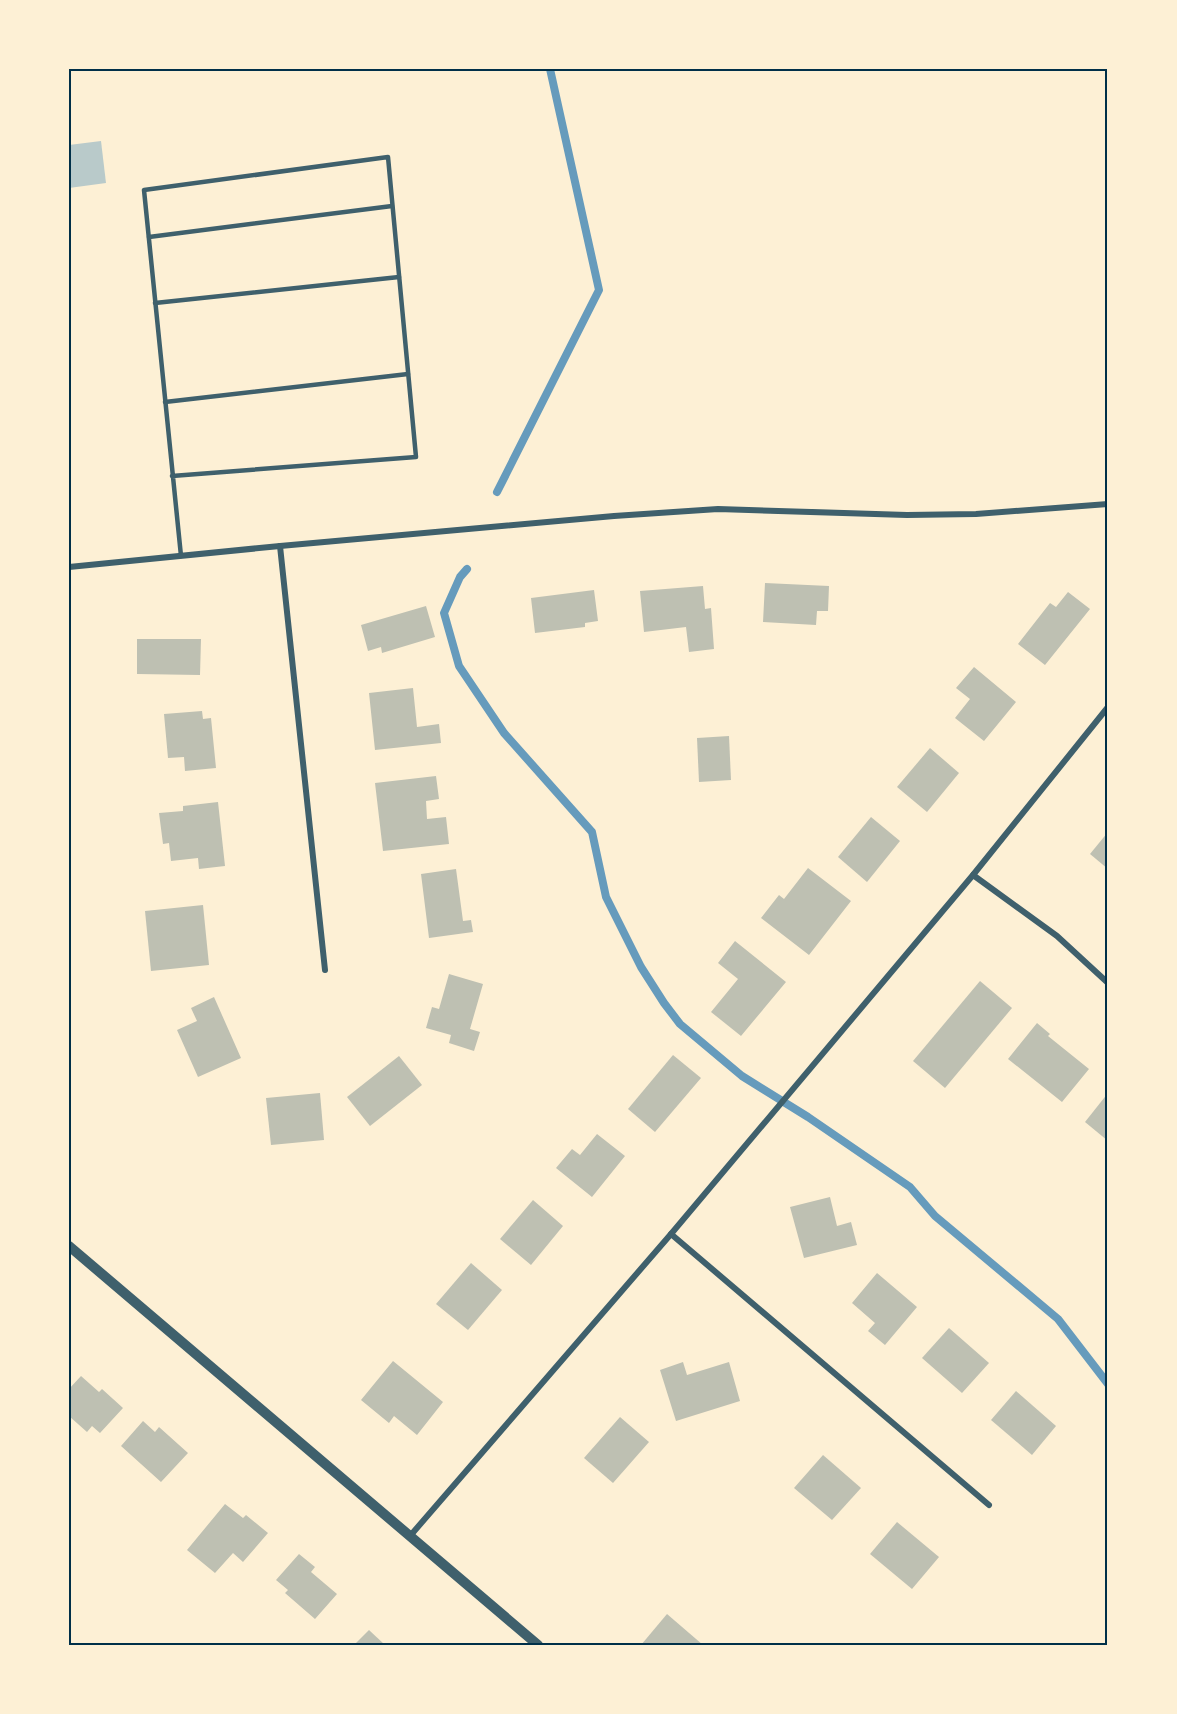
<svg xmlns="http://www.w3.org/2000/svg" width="1177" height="1714" font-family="'DejaVu Sans',sans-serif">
	<rect width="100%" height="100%" fill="#fdf0d5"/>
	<polygon fill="#b9caca" points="101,141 106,183 69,188 69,145"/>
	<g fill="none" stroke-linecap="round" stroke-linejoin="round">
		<g stroke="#669bbc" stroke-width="8">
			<polyline points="497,492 599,290 550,69"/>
			<polyline points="467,569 460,577 444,613 459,666 504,733 592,832 606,897 641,967 664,1003 680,1024 742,1076 808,1117 910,1187 935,1216 1058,1319 1108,1384"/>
		</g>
	</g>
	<g fill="#bec0b2">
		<polygon points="765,583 829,586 828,611 817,611 816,625 763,622"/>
		<polygon points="703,586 705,609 711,608 714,649 689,652 686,627 644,632 640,591"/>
		<polygon points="594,590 598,621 585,623 585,627 535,633 531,598"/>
		<polygon points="1068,592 1090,609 1045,665 1018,644 1050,603 1056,607"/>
		<polygon points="426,606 435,637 382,653 381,647 368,651 361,625"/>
		<polygon points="137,639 201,639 200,675 137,674"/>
		<polygon points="974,667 1016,702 984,741 955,718 970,699 956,688"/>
		<polygon points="413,688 417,727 439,724 441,743 375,750 369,693"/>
		<polygon points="202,711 203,719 211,718 216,768 185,771 184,757 168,758 164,714"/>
		<polygon points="729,736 731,780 699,782 697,738"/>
		<polygon points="930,748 959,773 927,812 897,787"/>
		<polygon points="436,776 439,799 426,801 427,819 446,817 449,844 383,851 375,783"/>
		<polygon points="218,802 225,866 199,869 198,858 171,861 169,843 163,844 159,813 183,811 183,806"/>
		<polygon points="871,817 900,841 867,882 838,857"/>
		<polygon points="1108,832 1108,869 1090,854"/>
		<polygon points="808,868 851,901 809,955 761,918 779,895 784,899"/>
		<polygon points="456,869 463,921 471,920 473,932 429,938 421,874"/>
		<polygon points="203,905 209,965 151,971 145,911"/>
		<polygon points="735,941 786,982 741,1036 711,1012 738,979 718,963"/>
		<polygon points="449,974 483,984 470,1029 480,1032 474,1051 449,1043 451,1035 426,1028 432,1007 439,1009"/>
		<polygon points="980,981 1012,1008 945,1088 913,1061"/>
		<polygon points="214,997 241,1058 198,1077 177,1030 197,1021 191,1008"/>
		<polygon points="1037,1023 1050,1034 1048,1036 1089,1069 1062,1102 1008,1059"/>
		<polygon points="673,1055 701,1078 655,1132 628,1109"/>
		<polygon points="399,1056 422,1085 370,1126 347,1097"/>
		<polygon points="320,1093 324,1140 271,1145 266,1098"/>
		<polygon points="1108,1093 1108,1141 1085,1122"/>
		<polygon points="597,1134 625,1156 592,1197 556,1168 572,1149 580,1155"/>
		<polygon points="830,1197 837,1226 851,1222 857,1245 804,1258 790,1207"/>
		<polygon points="533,1200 563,1226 531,1265 500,1239"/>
		<polygon points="471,1263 502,1290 468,1330 436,1304"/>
		<polygon points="877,1273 917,1307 885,1345 868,1331 875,1323 852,1303"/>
		<polygon points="949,1328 989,1363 962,1393 922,1358"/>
		<polygon points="393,1361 443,1402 417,1435 394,1416 389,1423 361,1400"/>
		<polygon points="683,1362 687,1375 729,1362 740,1401 676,1421 660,1370"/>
		<polygon points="81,1376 99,1392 102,1389 123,1408 100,1433 92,1426 87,1432 69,1416 69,1389"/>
		<polygon points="1016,1391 1056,1426 1032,1455 991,1420"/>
		<polygon points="620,1417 649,1442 613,1483 584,1458"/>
		<polygon points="143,1421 155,1432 159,1427 188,1453 161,1482 121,1446"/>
		<polygon points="823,1455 861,1488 832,1520 794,1488"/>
		<polygon points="225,1504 243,1518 246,1515 268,1533 243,1562 233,1553 215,1573 187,1550"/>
		<polygon points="897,1522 939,1557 912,1589 870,1554"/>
		<polygon points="299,1554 315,1567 311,1572 337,1594 315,1619 285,1593 288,1590 276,1580"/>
		<polygon points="667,1614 703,1645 641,1645"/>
		<polygon points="369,1630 385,1645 354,1645"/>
	</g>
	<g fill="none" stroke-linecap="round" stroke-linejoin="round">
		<g stroke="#3f606c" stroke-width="4.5">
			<polyline points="149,237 392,206"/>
			<polyline points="155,303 399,277"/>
			<polyline points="165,402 408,374"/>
			<path d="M172,476L416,457L388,157L144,190C156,312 168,434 181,556"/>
		</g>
		<g stroke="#3f606c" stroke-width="6">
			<polyline points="280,546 325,970"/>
			<polyline points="69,567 280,546 614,516 718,509 907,515 976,514 1108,504"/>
			<polyline points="973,875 1057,936 1108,983"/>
			<polyline points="671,1234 989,1505"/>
			<polyline points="410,1536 671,1234 973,875 1108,707"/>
		</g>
		<polyline stroke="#3f606c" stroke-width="10" points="69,1246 538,1645"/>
	</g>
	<rect width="1177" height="1714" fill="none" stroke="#fdf0d5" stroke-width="141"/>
	<rect x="70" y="70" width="1036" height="1574" fill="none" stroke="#003049" stroke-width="2"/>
</svg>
